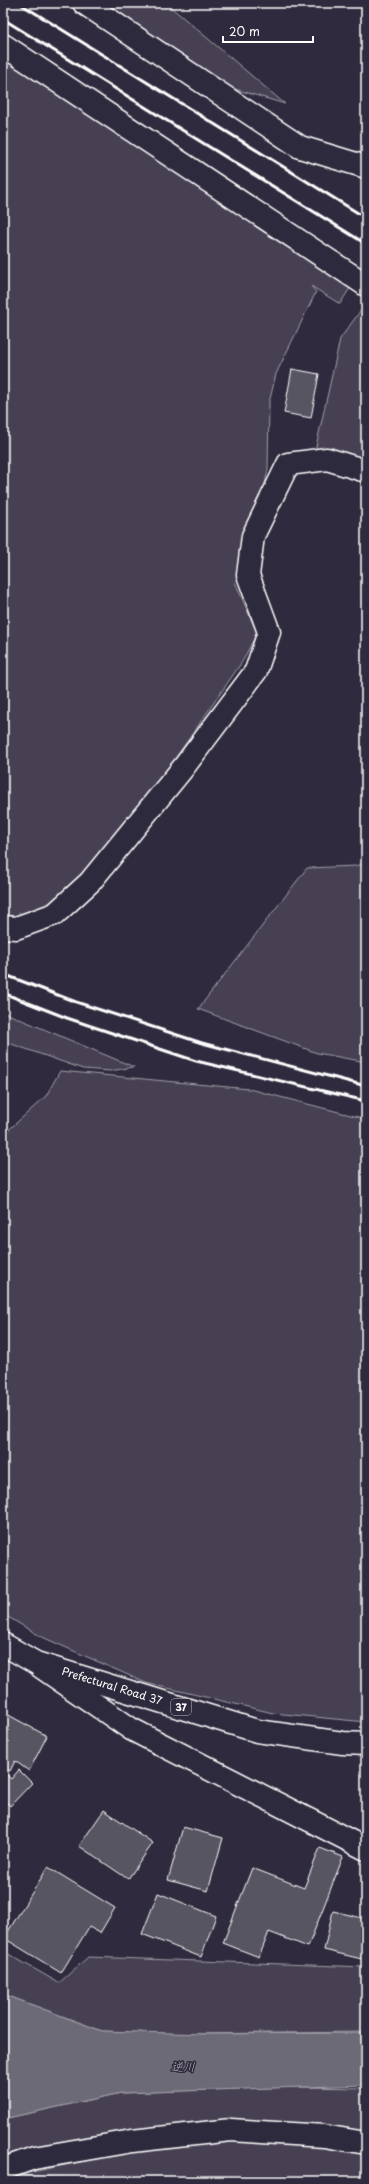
<svg xmlns="http://www.w3.org/2000/svg" width="369" height="2184" font-family="'Playpen Sans','Klee One',sans-serif">
	<rect width="100%" height="100%" fill="#2f2a3d"/>
	<filter id="ink" filterUnits="userSpaceOnUse"><feTurbulence type="fractalNoise" baseFrequency=".025" numOctaves="2"/><feDisplacementMap in="SourceGraphic" scale="8" xChannelSelector="R" yChannelSelector="G"/><feConvolveMatrix kernelMatrix="1 2 1 2 8 2 1 2 1" color-interpolation-filters="sRGB"/></filter>
	<g filter="url(#ink)">
		<g fill="#464152" stroke="#a2a0a8">
			<polygon points="103,3 166,3 285,104 228,87"/>
			<polygon points="3,45 287,239 350,288 340,304 311,286 316,292 276,374 269,403 268,469 256,530 235,582 257,633 242,662 90,882 16,928 3,921"/>
			<polygon points="366,303 366,473 313,460 340,339"/>
			<polygon points="366,862 366,1062 317,1053 198,1009 307,868 356,866"/>
			<polygon points="3,1012 134,1067 110,1071 83,1069 3,1041"/>
			<polygon points="60,1071 249,1089 366,1119 366,1722 273,1713 146,1683 40,1636 3,1614 3,1135 46,1096"/>
			<polygon points="3,1951 59,1983 88,1957 366,1967 366,2032 186,2034 102,2031 3,1994"/>
			<polygon points="294,2087 366,2088 366,2143 212,2121 27,2149 3,2156 3,2119 121,2093"/>
			<polygon points="231,2130 366,2154 366,2181 105,2181 18,2175"/>
		</g>
		<polygon fill="#6d6a77" stroke="#a7a6ad" points="3,1994 102,2031 204,2034 366,2033 366,2085 121,2093 3,2119 3,2070 7,2068 3,2064"/>
		<g fill="#595564" stroke="#fff">
			<polygon points="292,369 319,374 311,418 284,413"/>
			<polygon points="3,1712 47,1736 29,1771 15,1761 10,1771 3,1767"/>
			<polygon points="19,1770 32,1783 10,1806 3,1799 3,1771 11,1779"/>
			<polygon points="104,1810 153,1843 128,1879 79,1846"/>
			<polygon points="183,1827 223,1838 208,1891 168,1880"/>
			<polygon points="320,1848 343,1857 308,1947 269,1932 259,1957 223,1943 252,1868 304,1888"/>
			<polygon points="48,1867 115,1908 100,1933 89,1927 61,1973 4,1938"/>
			<polygon points="158,1893 216,1916 201,1957 142,1934"/>
			<polygon points="333,1911 366,1919 366,1960 324,1950"/>
		</g>
		<g fill="none" stroke-linecap="round" stroke-linejoin="round">
			<g stroke="#fff" stroke-width="25">
				<g id="street">
					<polyline points="84,3 300,147 366,167"/>
					<polyline points="3,45 366,285"/>
					<polyline points="3,927 16,928 55,914 90,882 183,768 256,671 269,632 248,575 253,536 288,464 327,459 366,471"/>
					<polyline points="41,1667 131,1729 366,1849"/>
					<polyline points="3,2169 34,2158 132,2141 231,2130 324,2136 366,2143"/>
				</g>
			</g>
			<g stroke="#fff" stroke-width="25">
				<polyline id="primary" points="3,1644 36,1663 257,1731 343,1743 366,1744"/>
			</g>
			<use href="#street" stroke="#2f2a3d" stroke-width="22"/>
			<use href="#primary" stroke="#2f2a3d" stroke-width="22"/>
			<g stroke="#fff" stroke-width="3">
				<polyline points="19,3 366,218"/>
				<polyline points="3,19 366,244"/>
				<polyline points="3,974 76,1002 202,1043 366,1086"/>
				<polyline points="3,993 67,1018 196,1061 366,1101"/>
			</g>
		</g>
	</g>
	<g text-anchor="middle" stroke-width="3" stroke-linejoin="round" paint-order="stroke">
		<rect fill="#2f2a3d" stroke="#c1bfc5" stroke-width="1" x="171" y="1699" width="20" height="16" rx="3"/>
		<g font-size="10" font-weight="bold" fill="#fff">
			<text x="181" y="1711">37</text>
		</g>
		<g font-size="11" fill="#fff" stroke="#2f2a3d">
			<text transform="translate(112 1686) rotate(17)" y="4">Prefectural Road 37</text>
		</g>
		<g font-size="12" font-style="italic" fill="#b6b4bb" stroke="#2f2a3d">
			<text transform="translate(183 2067) rotate(1)" y="4">逆川</text>
		</g>
	</g>
	<rect width="369" height="2184" fill="none" stroke="#2f2a3d" stroke-width="16"/>
	<rect x="8" y="8" width="353" height="2168" fill="none" stroke="#fff" stroke-width="1.5" filter="url(#ink)"/>
	<path d="M223 36v6h90v-6" fill="none" stroke="#ffffff" stroke-width="2"/>
	<text x="229" y="36" font-size="12" fill="#ffffff" stroke="#2f2a3d" stroke-width="3" paint-order="stroke">20 m</text>
</svg>
